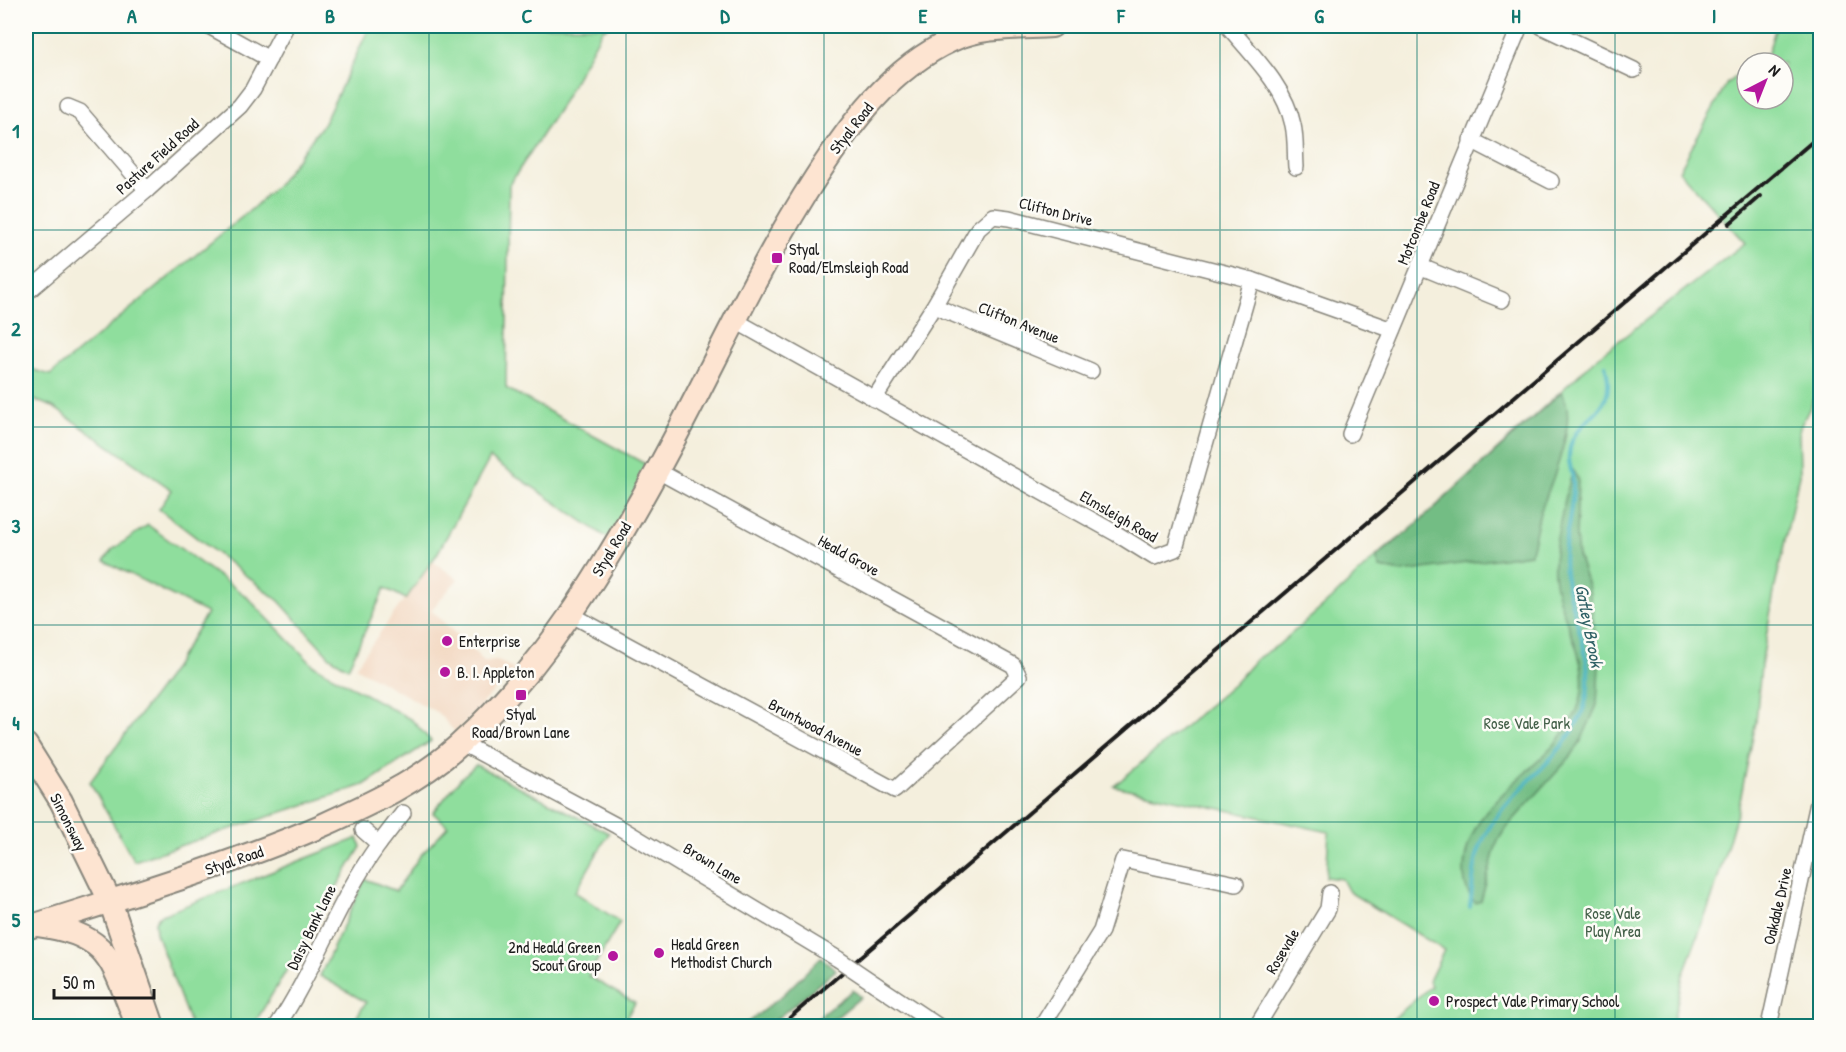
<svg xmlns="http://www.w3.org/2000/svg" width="1846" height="1052" font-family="'Patrick Hand',sans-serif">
	<rect width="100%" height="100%" fill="#fdfcf7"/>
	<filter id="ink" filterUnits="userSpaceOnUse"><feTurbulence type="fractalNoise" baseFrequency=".0167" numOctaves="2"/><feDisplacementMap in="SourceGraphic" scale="12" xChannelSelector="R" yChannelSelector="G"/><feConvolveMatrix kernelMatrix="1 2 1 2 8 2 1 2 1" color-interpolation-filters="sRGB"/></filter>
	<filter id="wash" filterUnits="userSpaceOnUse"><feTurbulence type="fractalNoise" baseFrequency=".008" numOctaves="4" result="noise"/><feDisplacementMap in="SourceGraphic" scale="24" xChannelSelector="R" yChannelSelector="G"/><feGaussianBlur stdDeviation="1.35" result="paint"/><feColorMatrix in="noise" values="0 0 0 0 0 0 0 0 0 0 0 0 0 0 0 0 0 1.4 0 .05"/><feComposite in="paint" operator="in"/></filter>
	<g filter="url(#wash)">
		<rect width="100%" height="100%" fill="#f4efdd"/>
		<polygon fill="#f2d5bd" points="432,561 458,579 431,610 484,661 500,661 514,670 483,702 474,715 455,732 438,713 355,667"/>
		<g fill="#8fde9d" stroke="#567d5c" stroke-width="1.5">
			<polygon points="370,26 610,26 603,29 560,107 509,185 506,388 649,466 609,539 490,458 437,554 406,599 385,588 348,668 330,657 279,601 159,509 172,490 53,407 26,397 26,362 31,369 50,375 254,207 279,183 324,123"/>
			<polygon points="1776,26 1820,26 1820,388 1799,429 1800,470 1775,587 1761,666 1756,722 1738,810 1712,898 1683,975 1672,1026 1385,1026 1431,986 1429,981 1444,950 1349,892 1342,879 1326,877 1329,832 1114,786 1234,684 1256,659 1277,646 1326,604 1383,550 1409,531 1598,357 1745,243 1679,171 1727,83 1747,68 1747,99 1783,99 1783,63 1754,63 1768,53"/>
			<polygon points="148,525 246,596 313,665 412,720 431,741 364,785 134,861 90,782 170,674 207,613 104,561 112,550"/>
			<polygon points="476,765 609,833 575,892 620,922 588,976 635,1003 626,1018 640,1026 351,1026 366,1002 320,976 365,879 396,891 420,856 448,826 433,813 461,778"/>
			<polygon points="358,838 361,847 253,1026 191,1026 156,933 155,922 159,916"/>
		</g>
		<g fill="#73bd84" stroke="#486c50" stroke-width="1.5">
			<path d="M1561,392C1581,418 1550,485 1540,513C1536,526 1535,540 1530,554L1402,572L1380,568L1376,557L1409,531Z"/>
			<path d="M1573,470L1578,481L1576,537L1578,555L1589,589L1599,664L1597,705L1581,741L1572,755L1506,828L1497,842L1481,901L1476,903C1466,895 1464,882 1464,870C1467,794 1551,772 1577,710C1597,662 1557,620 1554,573C1552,552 1566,492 1573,470Z"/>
			<polygon points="821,957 836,970 768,1026 743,1026 784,994"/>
			<polygon points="853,990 861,997 826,1026 807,1026"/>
		</g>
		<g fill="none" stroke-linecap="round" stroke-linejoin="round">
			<path stroke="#44b3bf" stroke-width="4" d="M1470,907C1473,885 1473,860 1483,840C1505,790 1559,766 1581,715C1602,668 1571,620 1565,573C1561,542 1574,513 1573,482C1573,473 1568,464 1569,455C1572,412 1621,419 1605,365"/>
		</g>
	</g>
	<g filter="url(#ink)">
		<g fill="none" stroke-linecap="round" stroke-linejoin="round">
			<g stroke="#88867c" stroke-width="18">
				<g id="street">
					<polyline points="209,26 269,59"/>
					<path d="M1228,26C1252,55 1285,86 1293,125C1296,138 1295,153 1296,167"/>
					<polyline points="1541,26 1634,70"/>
					<polyline points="68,107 80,112 147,190"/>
					<polyline points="1471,140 1551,181"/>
					<polyline points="1419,266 1502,300"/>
					<polyline points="26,293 147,190 240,106 253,89 286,26"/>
					<polyline points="934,306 1091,371"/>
					<polyline points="734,320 1117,534 1154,557 1175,549 1252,280 1393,330"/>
					<polyline points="874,399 934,306 978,229 993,216 1009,218 1252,280"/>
					<polyline points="1350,434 1520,26"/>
					<polyline points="572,615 895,790 1019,676 1013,665 658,471"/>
					<polyline points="462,743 617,826 838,959"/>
					<polyline points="363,830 379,844 403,813"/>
					<polyline points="875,984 938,1026"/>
					<path d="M277,1026C316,968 337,901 379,844"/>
					<polyline points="1042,1026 1101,931 1123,860 1236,884"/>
					<polyline points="1257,1026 1328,909 1330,893"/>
					<polyline points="1769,1026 1820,794"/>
				</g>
			</g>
			<g stroke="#88867c" stroke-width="26">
				<g id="secondary">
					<polyline points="26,745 61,801 110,901 153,1026"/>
					<path d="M38,925C114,935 111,964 138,1026"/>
					<path d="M26,928C125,896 225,867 321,826C370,804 418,782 458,746C543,669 602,571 657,471C711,373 755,271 816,177C851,123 891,68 952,40C981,26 1020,28 1052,26"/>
				</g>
			</g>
			<use href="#street" stroke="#fff" stroke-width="15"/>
			<use href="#secondary" stroke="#fde4d1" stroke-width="22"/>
			<g stroke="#1c1c1c" stroke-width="4">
				<polyline points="1729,224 1761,196"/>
				<polyline points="780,1026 1820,135"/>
			</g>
			<g stroke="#88867c" stroke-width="18" stroke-linecap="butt">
				<polyline id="street-bridge" points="838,959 875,984"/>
			</g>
			<use href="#street-bridge" stroke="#fff" stroke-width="15"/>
		</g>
	</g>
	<path fill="none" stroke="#0f766e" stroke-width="1.5" stroke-opacity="0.55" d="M231,26V1026M429,26V1026M626,26V1026M824,26V1026M1022,26V1026M1220,26V1026M1417,26V1026M1615,26V1026M26,230H1820M26,427H1820M26,625H1820M26,822H1820"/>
	<g fill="#b5179e" stroke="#fdfcf7" stroke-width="2">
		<rect x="771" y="252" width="12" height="12" rx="3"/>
		<circle cx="447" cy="641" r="6"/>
		<circle cx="445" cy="672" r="6"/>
		<rect x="515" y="689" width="12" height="12" rx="3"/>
		<circle cx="659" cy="953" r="6"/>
		<circle cx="613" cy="956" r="6"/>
		<circle cx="1434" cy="1001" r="6"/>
	</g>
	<g text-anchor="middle" stroke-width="5" stroke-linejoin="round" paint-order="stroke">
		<g font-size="16" fill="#1c1c1c" stroke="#fdfcf7">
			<text transform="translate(851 128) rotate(-52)" y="6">Styal Road</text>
			<text transform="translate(157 156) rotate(-42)" y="6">Pasture Field Road</text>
			<text transform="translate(1056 211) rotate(14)" y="6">Clifton Drive</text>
			<text transform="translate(1418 223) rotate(-68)" y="6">Motcombe Road</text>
			<text transform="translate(1019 322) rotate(22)" y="6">Clifton Avenue</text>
			<text transform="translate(1119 516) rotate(30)" y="6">Elmsleigh Road</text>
			<text transform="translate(611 549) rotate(-59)" y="6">Styal Road</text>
			<text transform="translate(849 555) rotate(29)" y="6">Heald Grove</text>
			<text transform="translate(816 727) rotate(28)" y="6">Bruntwood Avenue</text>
			<text transform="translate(69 822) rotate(63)" y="6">Simonsway</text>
			<text transform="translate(234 860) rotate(-19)" y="6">Styal Road</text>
			<text transform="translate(713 863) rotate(31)" y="6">Brown Lane</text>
			<text transform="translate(1777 906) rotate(-77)" y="6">Oakdale Drive</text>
			<text transform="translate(311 927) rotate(-64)" y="6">Daisy Bank Lane</text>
			<text transform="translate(1282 951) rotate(-59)" y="6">Rosevale</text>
		</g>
		<g font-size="16" fill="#1c1c1c" stroke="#fdfcf7" text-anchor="start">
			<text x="789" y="255">Styal<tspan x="789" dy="18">Road/Elmsleigh Road</tspan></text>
			<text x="459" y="647">Enterprise</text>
			<text x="457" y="678">B. I. Appleton</text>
			<text x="521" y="720" text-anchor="middle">Styal<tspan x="521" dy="18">Road/Brown Lane</tspan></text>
			<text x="671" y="950">Heald Green<tspan x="671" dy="18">Methodist Church</tspan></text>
			<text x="601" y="953" text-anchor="end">2nd Heald Green<tspan x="601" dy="18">Scout Group</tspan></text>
			<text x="1446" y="1007">Prospect Vale Primary School</text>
		</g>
		<g font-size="16" fill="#446049" stroke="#fdfcf7">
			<text x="1527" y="729">Rose Vale Park</text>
			<text x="1613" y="919">Rose Vale<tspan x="1613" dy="18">Play Area</tspan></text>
		</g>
		<g font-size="18" font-style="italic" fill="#2e6065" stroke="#fdfcf7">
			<text transform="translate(1589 626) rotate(79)" y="6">Gatley Brook</text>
		</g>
	</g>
	<rect width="1846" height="1052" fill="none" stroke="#fdfcf7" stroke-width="66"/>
	<g transform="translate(1765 81) rotate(42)"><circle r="28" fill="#fdfcf7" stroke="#a3a29f" stroke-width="1.5"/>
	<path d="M0-4.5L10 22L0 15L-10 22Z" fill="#b5179e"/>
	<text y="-9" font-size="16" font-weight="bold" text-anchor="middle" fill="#1c1c1c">N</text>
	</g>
	<path d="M54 989v9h100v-9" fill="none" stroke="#1c1c1c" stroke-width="3"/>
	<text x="63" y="989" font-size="18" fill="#1c1c1c" stroke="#fdfcf7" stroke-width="4.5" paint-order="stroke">50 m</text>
	<rect x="33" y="33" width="1780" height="986" fill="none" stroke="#0f766e" stroke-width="2"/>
	<g font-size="20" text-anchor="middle" font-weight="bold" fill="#0f766e">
		<text x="132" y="23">A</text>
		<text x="330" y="23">B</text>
		<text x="527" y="23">C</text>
		<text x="725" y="23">D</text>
		<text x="923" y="23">E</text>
		<text x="1121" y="23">F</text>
		<text x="1319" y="23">G</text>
		<text x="1516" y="23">H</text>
		<text x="1714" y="23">I</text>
		<text x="16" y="138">1</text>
		<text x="16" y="336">2</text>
		<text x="16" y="533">3</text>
		<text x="16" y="730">4</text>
		<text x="16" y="927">5</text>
	</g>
</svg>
